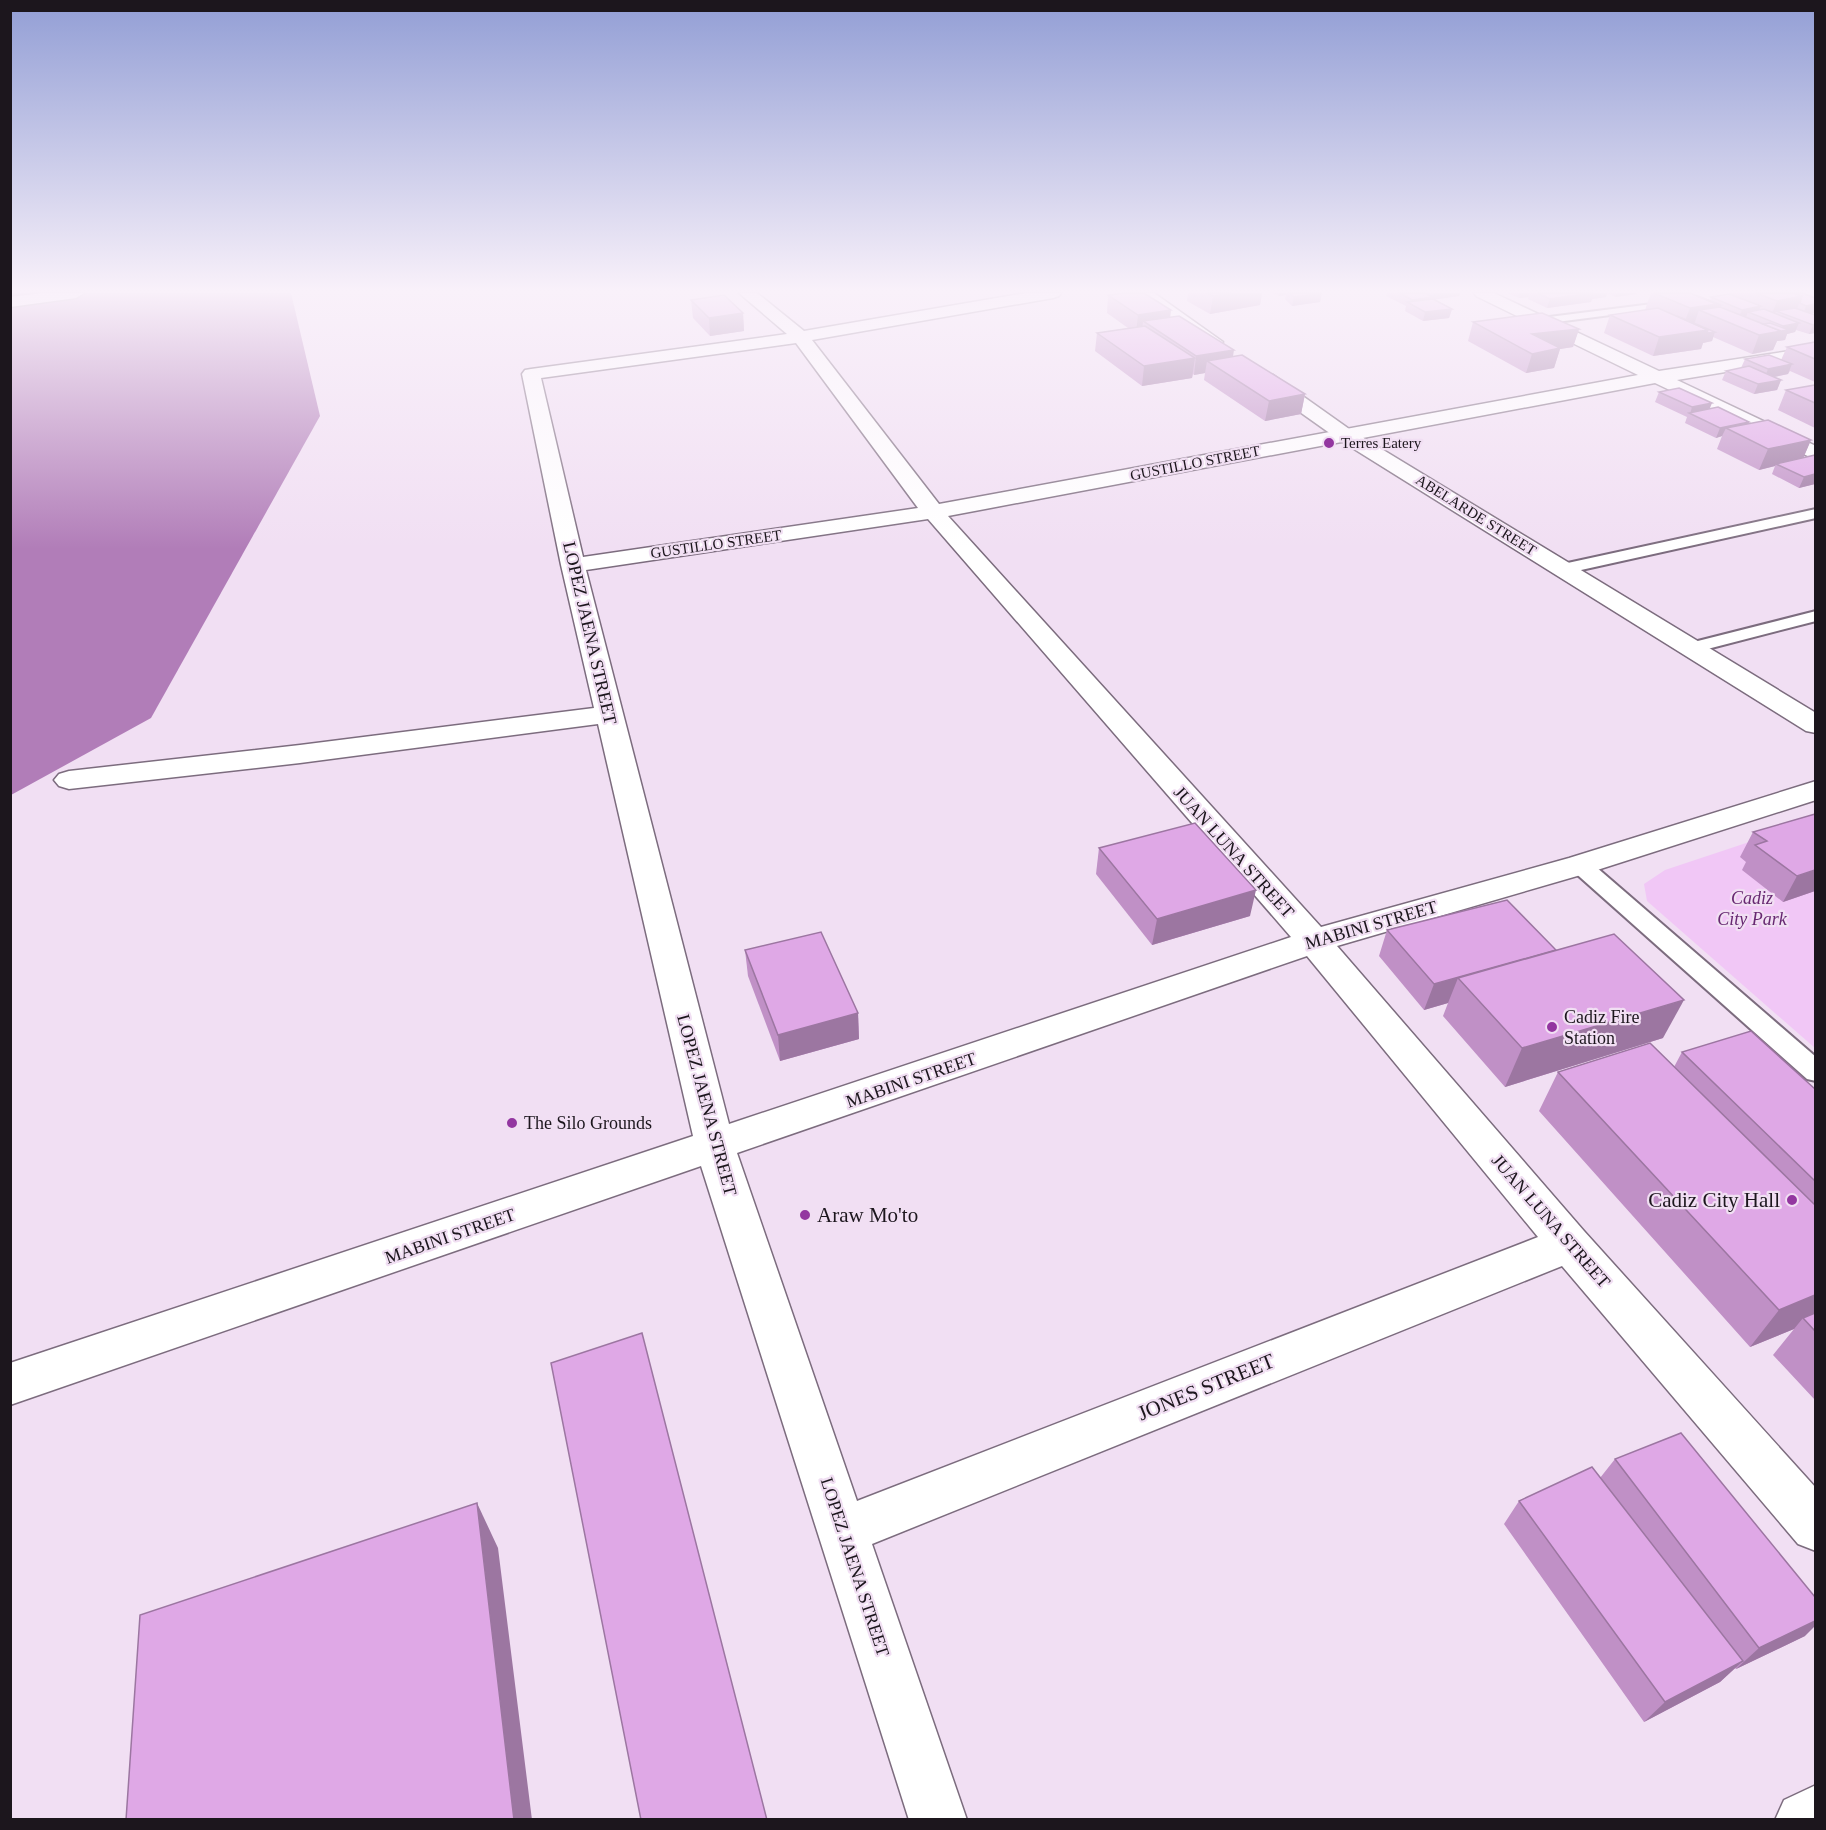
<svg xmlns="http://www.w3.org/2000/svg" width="1826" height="1830" font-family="Georgia,serif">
	<rect width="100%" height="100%" fill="#f1dff3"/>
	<polygon fill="#f1c7f6" points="1815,820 1815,1048 1647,901 1644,884 1665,870"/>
	<polygon fill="#b17db8" points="11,293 291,293 320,416 151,718 11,795"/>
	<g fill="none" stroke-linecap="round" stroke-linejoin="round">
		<g stroke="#7c6c7e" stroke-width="4">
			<g id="lane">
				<polygon points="1676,301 1682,304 1680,306 1541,324 1535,321 1541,318"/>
				<polygon points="1816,509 1816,518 1563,574 1555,569 1563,564"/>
				<polygon points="1816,611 1816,621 1692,653 1686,652 1683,648 1686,644"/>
				<polygon points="1580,858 1588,860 1816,1057 1816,1081 1807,1079 1572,870 1569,865 1572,860"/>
			</g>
		</g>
		<g stroke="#7c6c7e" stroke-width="3">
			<path id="street" d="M739,293H757L804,331L1026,293H1061L1059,296L1053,298L812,340L939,504L1638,375L1476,296L1474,293H1494L1659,371L1816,347V357L1677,380L1816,446V460L1655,383L948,516L1321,927L1569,858L1816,781V800L1591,872L1337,946L1584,1231L1816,1488V1551L1798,1544L1562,1266L872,1544L967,1820H909L701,1166L10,1405V1363L693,1136L598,724L300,763L69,789L59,786L54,780L59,774L69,771L300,745L594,708L561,565L522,374L525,370L531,369L787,334ZM796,343L918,508L583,557L541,378ZM928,519L1291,937L729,1124L586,570ZM1307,956L1538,1237L857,1501L737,1153Z"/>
		</g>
		<g stroke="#7c6c7e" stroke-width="3">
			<g id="secondary">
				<polygon points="42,293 84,293 76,298 10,307 10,297"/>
				<polygon points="1136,293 1154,293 1223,342 1220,346 1208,346"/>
				<polygon points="1266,373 1273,375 1352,431 1816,713 1816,733 1806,731 1338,439 1259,383 1257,379 1259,375"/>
				<polygon points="1816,1785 1816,1820 1775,1820 1784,1800"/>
			</g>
		</g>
		<use href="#lane" fill="#fff" fill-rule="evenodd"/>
		<use href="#street" fill="#fff" fill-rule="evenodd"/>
		<use href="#secondary" fill="#fff" fill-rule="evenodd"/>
	</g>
	<g fill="#c090c6">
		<polygon points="1188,293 1262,293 1260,305 1210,314 1187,301"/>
		<polygon points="1273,293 1321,293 1320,302 1292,306 1285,299 1286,295 1279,296"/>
		<polygon points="1387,293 1460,293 1459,296 1434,299 1452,309 1449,318 1423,321 1405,311 1406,306 1386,296"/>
		<polygon points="1507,293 1637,293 1636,294 1615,297 1607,293 1606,297 1592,299 1591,302 1547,308 1528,299 1528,297 1519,298"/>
		<polygon points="1651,293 1690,293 1710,300 1711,297 1730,294 1730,293 1802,293 1811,313 1815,315 1815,333 1809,334 1796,330 1795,332 1787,334 1785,340 1777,341 1773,350 1752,354 1713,337 1712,341 1703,343 1701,349 1653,356 1604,333 1610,315 1645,310"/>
		<polygon points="1108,295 1170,317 1233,357 1305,394 1301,414 1265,421 1204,380 1205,373 1194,375 1193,374 1192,378 1142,386 1095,351 1097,333 1128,328 1107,313"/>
		<polygon points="691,300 743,313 744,331 710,336 693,318"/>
		<polygon points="1473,322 1579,329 1573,347 1560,349 1554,368 1526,373 1468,341"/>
		<polygon points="1815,342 1815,382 1790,371 1788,374 1774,377 1781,380 1777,390 1754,394 1722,380 1726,371 1741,368 1745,359 1781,360 1787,347"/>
		<polygon points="1815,385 1815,428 1778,410 1786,390"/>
		<polygon points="1659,392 1749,422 1748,424 1811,440 1803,458 1815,455 1815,484 1799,488 1772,474 1775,466 1759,470 1717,449 1722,436 1716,438 1685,423 1687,417 1655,402"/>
		<polygon points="1815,814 1815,891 1783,902 1742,870 1746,862 1740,857 1753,832"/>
		<polygon points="1099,848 1250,916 1152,945 1096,874"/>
		<polygon points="1387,930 1556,950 1663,1038 1505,1087 1443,1016 1448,1003 1424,1010 1379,956"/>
		<polygon points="745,950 858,1013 859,1039 780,1061 748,976"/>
		<polygon points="1682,1052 1815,1089 1815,1400 1773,1355 1794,1329 1750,1347 1539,1111 1558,1072 1674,1067"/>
		<polygon points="1615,1459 1805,1636 1736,1669 1735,1668 1720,1682 1644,1722 1504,1524 1519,1501 1600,1478"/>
	</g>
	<g fill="#9c76a1">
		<polygon points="1232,293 1262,293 1260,305 1210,314 1213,296"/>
		<polygon points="1280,293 1286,293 1286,295 1279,296"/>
		<polygon points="1322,293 1320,302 1292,306 1294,297"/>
		<polygon points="1434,293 1460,293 1459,296 1432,300"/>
		<polygon points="1520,293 1529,293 1528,297 1519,298"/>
		<polygon points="1593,293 1607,293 1606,297 1592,299 1591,302 1547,308 1550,299"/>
		<polygon points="1617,293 1637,293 1636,294 1615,297"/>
		<polygon points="1802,296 1795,314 1776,311 1773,318 1770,319 1777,301"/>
		<polygon points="1433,297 1431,306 1411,304 1412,300"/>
		<polygon points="1717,304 1721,305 1718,314 1699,310 1694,325 1683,326 1690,308"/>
		<polygon points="1815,304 1815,313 1803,315 1806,306"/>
		<polygon points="1761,306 1757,315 1748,312 1746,317 1738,319 1742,310"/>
		<polygon points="1452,309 1449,318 1423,321 1425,312"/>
		<polygon points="1171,310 1169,329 1143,321 1142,333 1136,333 1138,315"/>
		<polygon points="743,313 744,331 710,336 709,318"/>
		<polygon points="1799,323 1795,332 1787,334 1785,340 1777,341 1773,350 1752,354 1759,335 1781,331 1783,326"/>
		<polygon points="1815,324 1815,333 1809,334 1813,325"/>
		<polygon points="1579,329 1573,347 1560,349 1554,368 1526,373 1532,354 1532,334"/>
		<polygon points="1708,330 1715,332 1712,341 1703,343 1701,349 1653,356 1659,337"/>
		<polygon points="1234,350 1231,369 1207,361 1205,373 1194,375 1196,356"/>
		<polygon points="1195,358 1192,378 1142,386 1144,366"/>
		<polygon points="1792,364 1788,374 1764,379 1768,369"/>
		<polygon points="1781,380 1777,390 1754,394 1758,384"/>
		<polygon points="1305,394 1301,414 1265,421 1269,401"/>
		<polygon points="1712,403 1708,413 1690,414 1692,407"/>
		<polygon points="1749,422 1745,432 1726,428 1722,436 1716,438 1720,428"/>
		<polygon points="1811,440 1802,461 1776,464 1775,466 1759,470 1768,449"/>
		<polygon points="1815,474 1815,484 1799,488 1804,477"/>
		<polygon points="1815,870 1815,891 1783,902 1797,876"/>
		<polygon points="1256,890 1250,916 1152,945 1157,919"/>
		<polygon points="1557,951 1458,978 1448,1003 1424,1010 1434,984"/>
		<polygon points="1684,1000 1663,1038 1505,1087 1522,1048"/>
		<polygon points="858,1013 859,1039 780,1061 778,1035"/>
		<polygon points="1815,1295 1815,1321 1803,1318 1794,1329 1750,1347 1779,1310"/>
		<polygon points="477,1503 498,1548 532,1820 514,1820"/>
		<polygon points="1815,1621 1815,1626 1805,1636 1736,1669 1759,1648"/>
		<polygon points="1743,1661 1720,1682 1644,1722 1665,1702"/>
	</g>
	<g fill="#dfa8e6" stroke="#9c76a1" stroke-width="1.5">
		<polygon points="1127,293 1144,293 1171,310 1138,315 1108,295"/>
		<polygon points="1207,293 1232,293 1213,296"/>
		<polygon points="1290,293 1322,293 1294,297"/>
		<polygon points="1400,293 1425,293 1433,297 1412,300"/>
		<polygon points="1537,293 1593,293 1550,299"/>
		<polygon points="1654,293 1690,293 1717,304 1690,308"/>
		<polygon points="1756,293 1793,293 1802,296 1777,301"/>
		<polygon points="1793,293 1802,293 1815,298 1815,304 1806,306 1800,303 1802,296"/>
		<polygon points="1729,294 1761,306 1742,310 1711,297"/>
		<polygon points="724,295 743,313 709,318 691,300"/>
		<polygon points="1697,296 1698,296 1721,305 1716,306 1717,304"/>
		<polygon points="1433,299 1452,309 1425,312 1407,302"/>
		<polygon points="1720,307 1781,331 1759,335 1699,310"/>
		<polygon points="1658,308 1708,330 1659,337 1610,315"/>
		<polygon points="1795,308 1815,315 1815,324 1813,325 1776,311"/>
		<polygon points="1764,309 1799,323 1783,326 1748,312"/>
		<polygon points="1542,313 1579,329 1532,334 1560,348 1532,354 1473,322"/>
		<polygon points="1179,316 1234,350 1196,356 1143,321"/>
		<polygon points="1677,316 1715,332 1707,333 1708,330"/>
		<polygon points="1770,323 1789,330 1781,331 1763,324"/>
		<polygon points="1145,326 1195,358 1144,366 1097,333"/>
		<polygon points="1815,342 1815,359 1787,347"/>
		<polygon points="1242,355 1305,394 1269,401 1207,361"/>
		<polygon points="1769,355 1792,364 1768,369 1745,359"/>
		<polygon points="1749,366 1781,380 1758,384 1726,371"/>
		<polygon points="1815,385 1815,403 1786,390"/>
		<polygon points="1679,388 1712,403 1692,407 1659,392"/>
		<polygon points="1718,407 1749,422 1720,428 1689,413"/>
		<polygon points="1768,420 1811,440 1768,449 1726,428"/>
		<polygon points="1815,455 1815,474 1804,477 1776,464"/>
		<polygon points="1815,814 1815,870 1797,876 1755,845 1767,841 1753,832"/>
		<polygon points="1195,823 1256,890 1157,919 1099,848"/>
		<polygon points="1507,900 1556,950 1434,984 1387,930"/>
		<polygon points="821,932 858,1013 778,1035 745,950"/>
		<polygon points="1614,934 1684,1000 1522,1048 1458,978"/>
		<polygon points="1751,1031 1815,1089 1815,1181 1682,1052"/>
		<polygon points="1650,1043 1815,1205 1815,1295 1779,1310 1558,1072"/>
		<polygon points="1815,1313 1815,1331 1803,1318"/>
		<polygon points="642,1333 767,1820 641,1820 551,1363"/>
		<polygon points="1681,1433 1815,1597 1815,1621 1759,1648 1615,1459"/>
		<polygon points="1592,1467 1743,1661 1665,1702 1519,1501"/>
		<polygon points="477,1503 514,1820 126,1820 140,1615"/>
	</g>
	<linearGradient id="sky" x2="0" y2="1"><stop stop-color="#929ed5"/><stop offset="0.53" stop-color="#f9f1fa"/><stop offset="1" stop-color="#f9f1fa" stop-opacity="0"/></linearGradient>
	<rect width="1826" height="549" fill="url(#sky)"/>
	<g fill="#9336a0" stroke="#f1dff3" stroke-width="2">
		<circle cx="1329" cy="443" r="6"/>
		<circle cx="1552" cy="1027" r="6"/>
		<circle cx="512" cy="1123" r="6"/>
		<circle cx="1792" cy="1200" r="6"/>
		<circle cx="805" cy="1215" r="6"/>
	</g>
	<g text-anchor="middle" stroke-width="4.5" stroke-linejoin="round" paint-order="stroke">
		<g font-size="15" fill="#1c161d" stroke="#f1dff3" text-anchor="start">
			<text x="1341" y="448">Terres Eatery</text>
		</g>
		<g font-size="15" fill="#1c161d" stroke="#f1dff3">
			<text transform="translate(1195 463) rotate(-11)" y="5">GUSTILLO STREET</text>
			<text transform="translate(1476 515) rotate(32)" y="5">ABELARDE STREET</text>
			<text transform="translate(716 544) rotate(-8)" y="5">GUSTILLO STREET</text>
		</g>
		<g font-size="18" fill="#1c161d" stroke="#f1dff3">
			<text transform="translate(590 633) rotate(77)" y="6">LOPEZ JAENA STREET</text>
			<text transform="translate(1234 852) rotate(48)" y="6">JUAN LUNA STREET</text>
			<text transform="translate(1371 925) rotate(-16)" y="6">MABINI STREET</text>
			<text transform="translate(911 1080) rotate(-19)" y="6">MABINI STREET</text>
			<text transform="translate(707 1105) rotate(75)" y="6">LOPEZ JAENA STREET</text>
			<text transform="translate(1551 1221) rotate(49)" y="6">JUAN LUNA STREET</text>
			<text transform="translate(450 1236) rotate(-19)" y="6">MABINI STREET</text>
			<text transform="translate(855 1567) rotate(72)" y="6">LOPEZ JAENA STREET</text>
		</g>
		<g font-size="18" font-style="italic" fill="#672871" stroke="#f1dff3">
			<text x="1752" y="904">Cadiz<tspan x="1752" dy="21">City Park</tspan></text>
		</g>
		<g font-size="18" fill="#1c161d" stroke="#f1dff3" text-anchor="start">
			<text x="1564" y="1023">Cadiz Fire<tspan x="1564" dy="21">Station</tspan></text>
			<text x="524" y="1129">The Silo Grounds</text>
		</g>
		<g font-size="21" fill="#1c161d" stroke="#f1dff3" text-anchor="end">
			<text x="1780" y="1207">Cadiz City Hall</text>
			<text x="817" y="1222" text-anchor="start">Araw Mo'to</text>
		</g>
		<g font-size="21" fill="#1c161d" stroke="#f1dff3">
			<text transform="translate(1206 1387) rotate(-22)" y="7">JONES STREET</text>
		</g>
	</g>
	<rect width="1826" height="1830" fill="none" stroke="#1c161d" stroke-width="24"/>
</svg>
